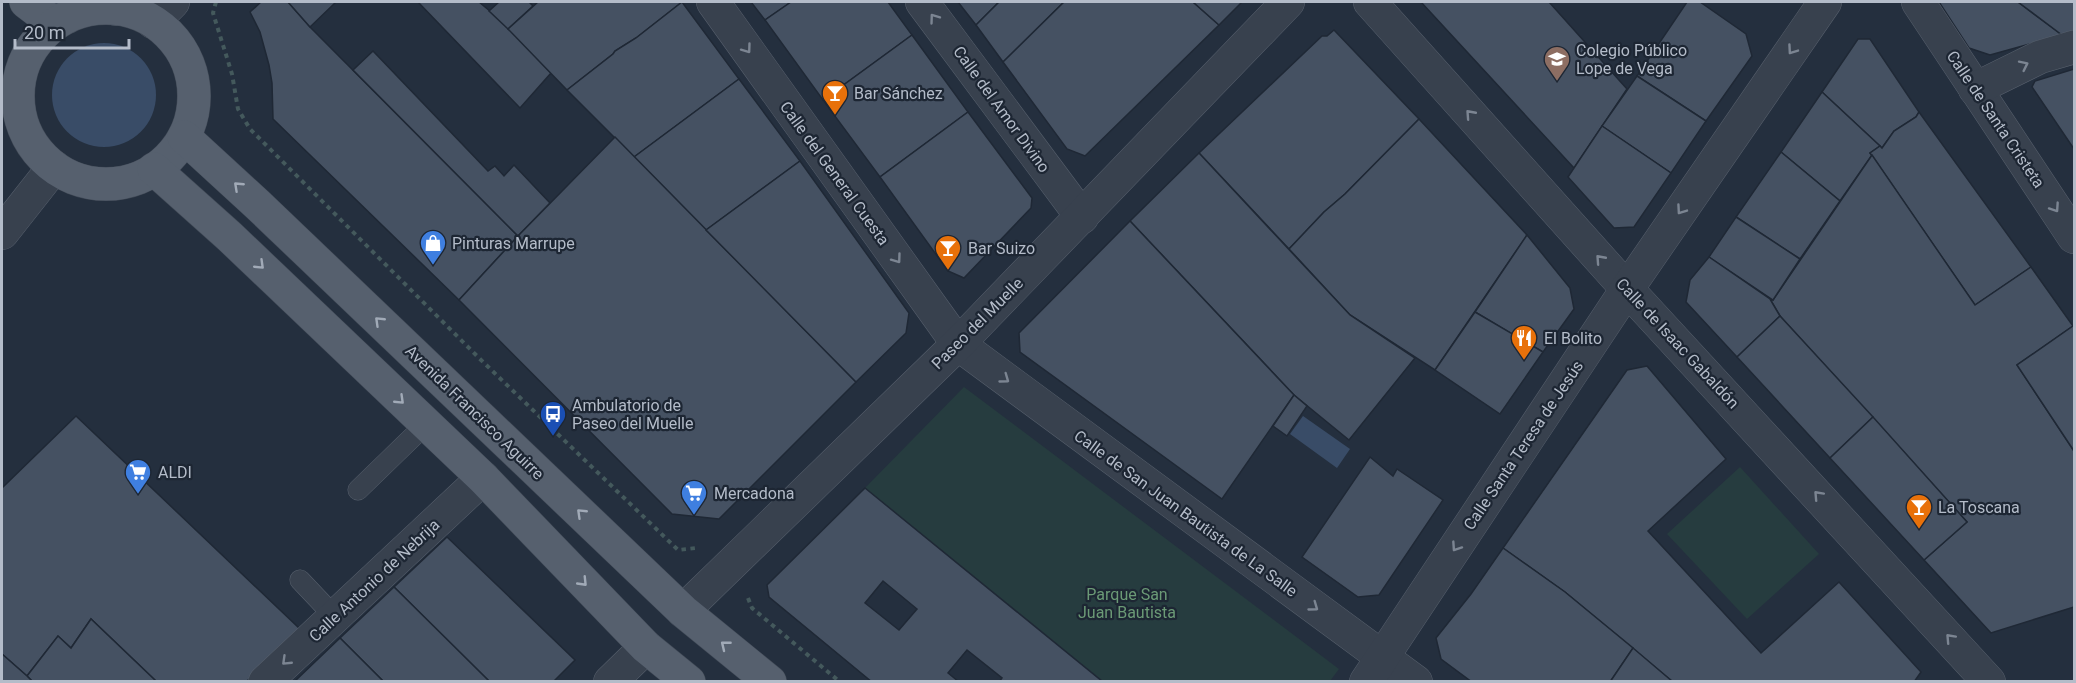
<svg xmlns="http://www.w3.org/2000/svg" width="2076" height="683" font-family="Roboto,sans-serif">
	<rect width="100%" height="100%" fill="#242f3e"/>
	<g fill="#263c3f">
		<polygon points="964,387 1339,669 1330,681 1103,681 865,488"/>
		<polygon points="1740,467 1819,554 1747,619 1667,534"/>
	</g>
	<g fill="#394c67">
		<circle cx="104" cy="95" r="52"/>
		<polygon points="1303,416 1350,449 1337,468 1290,434"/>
	</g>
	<g fill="#455162" stroke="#1f2835" stroke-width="1.5" fill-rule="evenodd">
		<polygon points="261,2 288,2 310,27 518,236 459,300 273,119 272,83 269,65 260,32 250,12"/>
		<polygon points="288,2 336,2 310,27"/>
		<polygon points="418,2 479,2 503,22 551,73 520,108"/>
		<polygon points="499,2 529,2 533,6 508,29 489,11"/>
		<polygon points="538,2 682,2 636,38 615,51 613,54 567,90 508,29"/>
		<polygon points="682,2 739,79 634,157 567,90 613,54 615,51 636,38"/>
		<polygon points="751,2 791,2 765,20"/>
		<polygon points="791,2 888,2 912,35 823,100 765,20"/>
		<polygon points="958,2 999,2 976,25"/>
		<polygon points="999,2 1064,2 1003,62 976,25"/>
		<polygon points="1064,2 1193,2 1219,25 1085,156 1067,149 1003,62"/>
		<polygon points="1193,2 1242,2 1219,25"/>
		<polygon points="1421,2 1549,2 1627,89 1574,168"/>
		<polygon points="1687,2 1700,2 1746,34 1752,56 1706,121 1637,76"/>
		<polygon points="1939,2 2018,2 2062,35 1990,55 1969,48"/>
		<polygon points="2018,2 2074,2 2074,31 2062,35"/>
		<polygon points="1334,30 1419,119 1345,194 1324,212 1289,249 1199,153 1322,36 1327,36"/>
		<polygon points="912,35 968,112 880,177 823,100"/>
		<polygon points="1858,39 1870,39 1919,112 1916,117 1894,131 1882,148 1822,92"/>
		<polygon points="373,51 488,171 495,166 504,176 514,165 550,203 518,236 353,70"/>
		<polygon points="2074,69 2074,149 2032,87 2035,81"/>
		<polygon points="1637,76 1706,121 1671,173 1602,126"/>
		<polygon points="739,79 800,161 706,230 634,157"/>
		<polygon points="1822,92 1880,146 1870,153 1872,155 1840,201 1781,152"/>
		<polygon points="968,112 1032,198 1031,208 964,278 948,271 880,177"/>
		<polygon points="1919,112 2031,267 1975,305 1870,153 1880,146 1882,148 1894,131 1916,117"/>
		<polygon points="1419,119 1527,235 1435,370 1350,315 1289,249 1324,212 1345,194"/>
		<polygon points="1602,126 1671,173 1634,227 1614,228 1568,177"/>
		<polygon points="615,137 856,382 719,519 672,514 459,300 518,236"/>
		<polygon points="1781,152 1840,201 1800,259 1736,217"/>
		<polygon points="1199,153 1350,315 1415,358 1349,440 1294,395 1130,221"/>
		<polygon points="1872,155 1975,305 2031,267 2073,326 2017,365 2074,451 2074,607 1991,633 1924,560 1967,522 1780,316 1770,299 1773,300"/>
		<polygon points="800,161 909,313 906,333 856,382 706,230"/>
		<polygon points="1736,217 1800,259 1773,300 1709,257"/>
		<polygon points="1130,221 1294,395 1222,499 1020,352 1019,333"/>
		<polygon points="1527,235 1570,288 1574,309 1543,352 1475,312"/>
		<polygon points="1709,257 1770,299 1780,316 1737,357 1686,302 1690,280"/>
		<polygon points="1475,312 1543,352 1500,414 1435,370"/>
		<polygon points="1780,316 1873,417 1830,458 1737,357"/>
		<polygon points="2073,326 2074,327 2074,451 2017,365"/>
		<polygon points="1647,366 1726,459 1648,531 1761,653 1839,582 1921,672 1914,682 1673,682 1565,592 1503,548 1627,370"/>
		<polygon points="1294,395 1307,406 1287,436 1273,426"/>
		<polygon points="76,416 300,629 246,682 157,682 91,619 71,648 58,636 27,676 2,654 2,488"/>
		<polygon points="1873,417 1967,522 1924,560 1830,458"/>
		<polygon points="1370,457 1393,476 1397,469 1443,500 1379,595 1358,597 1302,557"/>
		<path d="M865,488L1103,682H999L1002,678L967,650L948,673L959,682H872L769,597L767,585ZM883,581L917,609L899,630L865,603Z"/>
		<polygon points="447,537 575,660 553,682 490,682 394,587"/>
		<polygon points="1503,548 1565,592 1633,648 1610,682 1472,682 1441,659 1436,638 1471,594"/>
		<polygon points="394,587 490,682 384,682 340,638"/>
		<polygon points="91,619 157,682 33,682 27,676 58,636 71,648"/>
		<polygon points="340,638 384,682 294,682"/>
		<polygon points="1633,648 1673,682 1610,682"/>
		<polygon points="2,654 27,676 33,682 2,682"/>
	</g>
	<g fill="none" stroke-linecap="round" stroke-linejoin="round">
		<g stroke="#565f6c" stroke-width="21">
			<g id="lane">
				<polyline points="358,490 425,425"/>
				<polyline points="300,580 334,616"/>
			</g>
		</g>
		<g stroke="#565f6c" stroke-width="34">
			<g id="street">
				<polyline points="713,2 958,344 1416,682"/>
				<polyline points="922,2 1082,217"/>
				<polyline points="1370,2 1627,289 1989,682"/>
				<polyline points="1918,2 2074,237"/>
				<polyline points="153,22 173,2"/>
				<polyline points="1975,89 2040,57 2074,47"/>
				<polyline points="2,233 54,167"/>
				<polyline points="683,611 958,344 1288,2"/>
				<polyline points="265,682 483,478"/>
				<polyline points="610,682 646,647"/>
				<polyline points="1366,682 1627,289 1825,2"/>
			</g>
		</g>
		<g stroke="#565f6c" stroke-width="34">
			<g id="secondary">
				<polyline points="117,9 118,2"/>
				<polyline points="67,17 69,2"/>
			</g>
		</g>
		<g stroke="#414a57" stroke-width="34">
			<g id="primary">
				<polyline points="26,2 55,24"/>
				<circle cx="106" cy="96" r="88"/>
				<polyline points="184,137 257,204 683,611 770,682"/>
				<polyline points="154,169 229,236 483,478 646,647 689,682"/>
			</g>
		</g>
		<g stroke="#44595c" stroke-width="4" stroke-dasharray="4.5 4.5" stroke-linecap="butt">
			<polyline points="216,2 213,13 232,74 238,109 250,129 479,358 678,550 696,548"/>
			<polyline points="748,598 752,608 840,682"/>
		</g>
		<use href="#lane" stroke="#38414e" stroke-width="20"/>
		<use href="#street" stroke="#38414e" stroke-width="33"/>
		<use href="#secondary" stroke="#465061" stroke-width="33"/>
		<use href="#primary" stroke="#56606e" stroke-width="33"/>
	</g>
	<defs><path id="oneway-chevron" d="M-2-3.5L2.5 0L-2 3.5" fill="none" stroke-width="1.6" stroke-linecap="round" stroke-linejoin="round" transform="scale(1.5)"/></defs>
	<g stroke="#7c8592">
		<use href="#oneway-chevron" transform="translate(934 18) rotate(-126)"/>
		<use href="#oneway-chevron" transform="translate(747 49) rotate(54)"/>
		<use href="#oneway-chevron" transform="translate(1792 50) rotate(125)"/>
		<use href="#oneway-chevron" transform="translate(2024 65) rotate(-26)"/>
		<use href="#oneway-chevron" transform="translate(1470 114) rotate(-132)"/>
		<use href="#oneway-chevron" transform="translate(2055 208) rotate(56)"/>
		<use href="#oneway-chevron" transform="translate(1681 210) rotate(125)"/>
		<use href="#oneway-chevron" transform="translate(897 259) rotate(54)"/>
		<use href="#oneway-chevron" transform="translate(1600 259) rotate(-132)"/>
		<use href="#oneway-chevron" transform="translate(1005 379) rotate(36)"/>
		<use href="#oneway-chevron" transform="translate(1818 495) rotate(-133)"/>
		<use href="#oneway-chevron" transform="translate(1456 547) rotate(124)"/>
		<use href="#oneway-chevron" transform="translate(1314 607) rotate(36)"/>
		<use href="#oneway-chevron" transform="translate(1950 638) rotate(-133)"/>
		<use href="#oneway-chevron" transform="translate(286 661) rotate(136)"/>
	</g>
	<g stroke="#a1aab7">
		<use href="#oneway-chevron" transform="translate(238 186) rotate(-137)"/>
		<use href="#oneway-chevron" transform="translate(260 265) rotate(44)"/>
		<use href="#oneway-chevron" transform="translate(379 321) rotate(-136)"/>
		<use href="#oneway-chevron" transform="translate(400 400) rotate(44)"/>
		<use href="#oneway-chevron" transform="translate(581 513) rotate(-136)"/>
		<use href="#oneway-chevron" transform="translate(583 582) rotate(46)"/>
		<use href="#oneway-chevron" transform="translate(725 645) rotate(-141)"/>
	</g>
	<defs>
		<g id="school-pin" transform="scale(1.35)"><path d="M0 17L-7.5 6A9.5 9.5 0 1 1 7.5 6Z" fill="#8d6e63" stroke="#1d2633"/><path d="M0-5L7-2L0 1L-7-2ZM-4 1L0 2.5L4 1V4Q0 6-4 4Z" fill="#fff"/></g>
		<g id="bar-pin" transform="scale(1.35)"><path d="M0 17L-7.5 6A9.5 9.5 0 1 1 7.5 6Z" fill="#e8710a" stroke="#1d2633"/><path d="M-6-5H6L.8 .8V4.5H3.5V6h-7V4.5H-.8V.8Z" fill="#fff"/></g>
		<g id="shop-pin" transform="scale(1.35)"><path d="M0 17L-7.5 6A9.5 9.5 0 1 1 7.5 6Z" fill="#3f7fe0" stroke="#1d2633"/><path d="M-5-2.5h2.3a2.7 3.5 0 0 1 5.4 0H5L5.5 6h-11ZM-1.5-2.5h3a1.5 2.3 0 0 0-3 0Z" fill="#fff"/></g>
		<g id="restaurant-pin" transform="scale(1.35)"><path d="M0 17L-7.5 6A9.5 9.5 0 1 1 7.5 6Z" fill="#e8710a" stroke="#1d2633"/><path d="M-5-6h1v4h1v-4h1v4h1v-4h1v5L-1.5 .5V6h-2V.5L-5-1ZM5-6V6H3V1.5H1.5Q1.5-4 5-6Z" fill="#fff"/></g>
		<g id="bus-pin" transform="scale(1.35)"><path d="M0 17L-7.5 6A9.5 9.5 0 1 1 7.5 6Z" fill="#1a4fb4" stroke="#1d2633"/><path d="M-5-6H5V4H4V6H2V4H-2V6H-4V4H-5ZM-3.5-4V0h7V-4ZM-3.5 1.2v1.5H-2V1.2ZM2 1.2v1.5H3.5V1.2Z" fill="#fff"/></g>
		<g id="supermarket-pin" transform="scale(1.35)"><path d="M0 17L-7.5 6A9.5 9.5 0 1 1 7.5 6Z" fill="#3f7fe0" stroke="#1d2633"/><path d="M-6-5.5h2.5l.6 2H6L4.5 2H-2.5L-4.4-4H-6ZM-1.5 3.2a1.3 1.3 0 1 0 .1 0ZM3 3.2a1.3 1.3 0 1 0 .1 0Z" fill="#fff"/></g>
	</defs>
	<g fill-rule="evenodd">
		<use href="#school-pin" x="1557" y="59"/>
		<use href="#bar-pin" x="835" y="93"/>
		<use href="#shop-pin" x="433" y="243"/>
		<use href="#bar-pin" x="948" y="248"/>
		<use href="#restaurant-pin" x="1524" y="338"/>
		<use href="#bus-pin" x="553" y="414"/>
		<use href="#supermarket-pin" x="138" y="472"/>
		<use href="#supermarket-pin" x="694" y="493"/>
		<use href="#bar-pin" x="1919" y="507"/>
	</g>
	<g text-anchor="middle" stroke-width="4.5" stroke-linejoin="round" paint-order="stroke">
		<g font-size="16" fill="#b4bcc9" stroke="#1d2633" text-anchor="start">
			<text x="1576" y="56">Colegio Público<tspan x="1576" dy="18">Lope de Vega</tspan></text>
			<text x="854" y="99">Bar Sánchez</text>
			<text x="452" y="249">Pinturas Marrupe</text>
			<text x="968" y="254">Bar Suizo</text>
			<text x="1544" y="344">El Bolito</text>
			<text x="572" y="411">Ambulatorio de<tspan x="572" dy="18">Paseo del Muelle</tspan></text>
			<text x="158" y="478">ALDI</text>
			<text x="714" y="499">Mercadona</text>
			<text x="1938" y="513">La Toscana</text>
		</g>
		<g font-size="16" fill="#b4bcc9" stroke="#1d2633">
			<text transform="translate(1002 109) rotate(54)" y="6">Calle del Amor Divino</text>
			<text transform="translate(1996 119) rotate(56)" y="6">Calle de Santa Cristeta</text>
			<text transform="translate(835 173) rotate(54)" y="6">Calle del General Cuesta</text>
			<text transform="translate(977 323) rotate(-45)" y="6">Paseo del Muelle</text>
			<text transform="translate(1678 343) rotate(47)" y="6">Calle de Isaac Gabaldón</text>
			<text transform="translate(475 412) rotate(44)" y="6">Avenida Francisco Aguirre</text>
			<text transform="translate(1523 445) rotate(-56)" y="6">Calle Santa Teresa de Jesús</text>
			<text transform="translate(1186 513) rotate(36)" y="6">Calle de San Juan Bautista de La Salle</text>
			<text transform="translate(374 580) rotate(-43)" y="6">Calle Antonio de Nebrija</text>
		</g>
		<g font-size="16" fill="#6b9a76" stroke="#1d2633">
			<text x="1127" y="600">Parque San<tspan x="1127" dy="18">Juan Bautista</tspan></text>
		</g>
	</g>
	<rect width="2076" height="683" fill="none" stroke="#b4bcc9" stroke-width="6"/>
	<path d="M15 39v9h114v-9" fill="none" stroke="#b4bcc9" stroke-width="3"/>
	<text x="24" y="39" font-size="18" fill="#b4bcc9" stroke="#1d2633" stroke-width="4.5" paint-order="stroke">20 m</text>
</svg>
